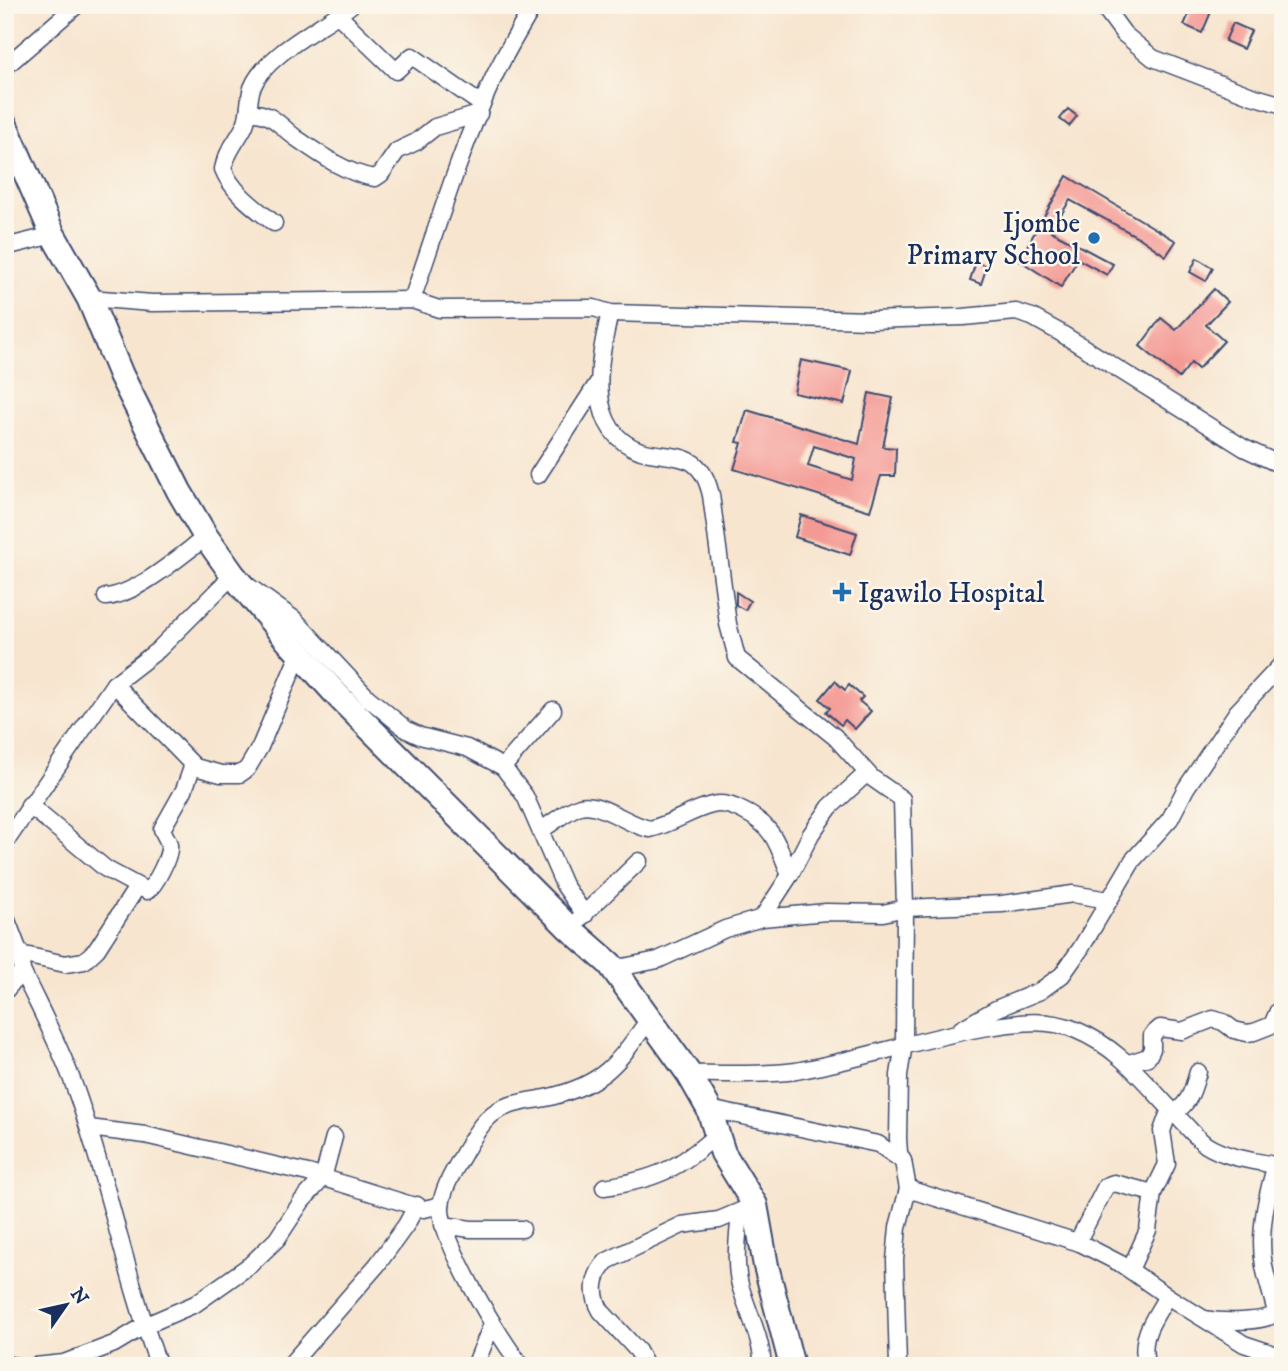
<svg xmlns="http://www.w3.org/2000/svg" width="1288" height="1371" font-family="'IM FELL DW Pica',serif">
	<rect width="100%" height="100%" fill="#fbf7ec"/>
	<filter id="ink" filterUnits="userSpaceOnUse"><feTurbulence type="fractalNoise" baseFrequency=".0143" numOctaves="2"/><feDisplacementMap in="SourceGraphic" scale="14" xChannelSelector="R" yChannelSelector="G"/><feConvolveMatrix kernelMatrix="1 2 1 2 8 2 1 2 1" color-interpolation-filters="sRGB"/></filter>
	<filter id="wash" filterUnits="userSpaceOnUse"><feTurbulence type="fractalNoise" baseFrequency=".00686" numOctaves="4" result="noise"/><feDisplacementMap in="SourceGraphic" scale="28" xChannelSelector="R" yChannelSelector="G"/><feGaussianBlur stdDeviation="1.57" result="paint"/><feColorMatrix in="noise" values="0 0 0 0 0 0 0 0 0 0 0 0 0 0 0 0 0 1.4 0 .05"/><feComposite in="paint" operator="in"/></filter>
	<g filter="url(#wash)">
		<rect width="100%" height="100%" fill="#f7e5cf"/>
		<g id="blocks">
			<g fill="#f49a94" fill-rule="evenodd">
				<polygon points="1193,5 1214,5 1202,33 1184,25"/>
				<polygon points="1233,23 1251,31 1243,49 1225,41"/>
				<polygon points="1068,109 1077,116 1069,126 1060,119"/>
				<polygon points="1067,176 1176,241 1166,256 1140,238 1070,200 1051,231 1113,264 1107,275 1078,259 1061,287 1019,260"/>
				<polygon points="1197,258 1213,268 1206,281 1190,272"/>
				<polygon points="976,262 987,266 981,284 970,280"/>
				<polygon points="1214,289 1228,302 1206,325 1224,341 1198,369 1191,363 1179,378 1140,346 1161,318 1176,330"/>
				<polygon points="801,360 852,371 844,404 794,393"/>
				<path d="M869,393L893,398L883,447L896,448L895,476H881L870,511L734,469L742,443L737,442L747,410L859,444ZM814,446L856,459L852,480L808,466Z"/>
				<polygon points="801,515 857,533 850,555 795,537"/>
				<polygon points="736,592 750,601 745,610 736,605"/>
				<polygon points="835,681 845,690 849,685 863,697 859,701 871,711 855,729 845,720 841,725 826,712 830,708 820,699"/>
			</g>
		</g>
	</g>
	<g filter="url(#ink)">
		<use href="#blocks" fill-opacity="0" stroke="#3c4a6f" stroke-width="2"/>
		<g fill="none" stroke-linecap="round" stroke-linejoin="round">
			<g stroke="#3c4a6f" stroke-width="19">
				<g id="minor">
					<polyline points="1098,5 1107,11 1124,34 1153,58 1252,96 1283,105"/>
					<polyline points="338,15 396,71 412,56 475,100 484,99"/>
					<polyline points="5,67 77,5"/>
					<path d="M249,112C275,114 276,123 296,138C319,154 347,174 375,178L381,174L397,151L416,142L435,127L479,114"/>
					<path d="M274,223C255,208 232,192 223,169C226,152 238,140 245,125C250,113 248,100 252,88C265,54 324,27 351,5"/>
					<polyline points="5,247 53,235"/>
					<polyline points="89,298 152,303 412,300 439,309 594,308 610,313 870,320 963,317 1016,312 1032,317 1059,332 1244,448 1283,466"/>
					<path d="M412,300C437,227 460,152 492,81C504,55 519,30 534,5"/>
					<path d="M610,313C599,358 583,431 641,451C657,456 680,454 693,463C704,471 708,483 711,495L728,624L737,658L835,737L872,778L902,799L905,908L904,1044L899,1075L898,1138L899,1153L903,1161L908,1189L898,1227L895,1260L898,1366"/>
					<polyline points="538,475 599,381"/>
					<path d="M106,597C138,594 180,556 206,537"/>
					<polyline points="114,684 195,767 221,774 240,774 247,769 260,747 300,652"/>
					<polyline points="503,767 553,710"/>
					<path d="M29,805L106,869L147,891C155,886 171,855 169,845C168,839 164,835 162,829L184,790L193,765"/>
					<path d="M541,830C553,823 567,810 580,806C601,801 629,826 650,829C672,824 691,810 712,805C723,802 733,806 743,811C774,826 778,845 790,875"/>
					<polyline points="5,843 114,684 158,650 233,575 294,619 367,697 407,730 420,736 467,748 503,767 525,796 564,885 585,915"/>
					<path d="M5,915L20,954L22,971C40,1009 61,1048 75,1088C108,1179 125,1275 159,1366"/>
					<polyline points="762,918 790,875 811,834 830,807 867,773"/>
					<polyline points="578,920 639,861"/>
					<polyline points="20,954 65,964 84,961 97,949 137,887"/>
					<polyline points="610,964 623,967 658,960 725,929 762,918 826,912 883,913 905,908 1002,904 1073,894 1108,900"/>
					<polyline points="5,991 22,971"/>
					<polyline points="961,1029 996,1009 1040,991 1062,975 1081,948 1133,860 1170,819 1186,788 1237,712 1283,663"/>
					<polyline points="1129,1063 1148,1057 1152,1049 1152,1035 1160,1028 1182,1031 1213,1019 1223,1022 1234,1030 1247,1033 1254,1032 1272,1025 1278,1011 1283,1009"/>
					<path d="M689,1074C724,1073 761,1076 796,1071C859,1060 919,1039 982,1028C1014,1023 1046,1017 1076,1030C1120,1048 1145,1083 1176,1115C1186,1125 1195,1137 1206,1145C1228,1159 1258,1161 1283,1167"/>
					<polyline points="709,1109 878,1144 903,1161"/>
					<path d="M1174,1113C1190,1103 1193,1089 1198,1072"/>
					<polyline points="89,1128 145,1135 308,1173 424,1209 441,1205"/>
					<path d="M604,1187C654,1180 679,1169 716,1135"/>
					<polyline points="908,1189 1080,1243 1121,1264 1167,1296 1244,1344 1283,1357"/>
					<path d="M740,1213C738,1236 734,1262 740,1285C748,1313 761,1336 763,1366"/>
					<polyline points="443,1225 471,1229 522,1229"/>
					<polyline points="1080,1243 1080,1237 1106,1186 1114,1183 1153,1193"/>
					<polyline points="1130,1270 1148,1230 1153,1193 1167,1164 1162,1131 1170,1109"/>
					<path d="M1205,1319C1220,1322 1265,1323 1276,1313C1273,1298 1267,1282 1264,1266C1258,1233 1266,1197 1276,1165"/>
					<polyline points="5,1364 16,1366"/>
					<polyline points="35,1366 64,1363 114,1344 144,1326 195,1304 250,1265 277,1239 302,1201 323,1178 334,1137"/>
					<polyline points="289,1366 377,1265 406,1225 417,1205"/>
					<polyline points="475,1366 492,1324"/>
					<path d="M522,1366C501,1342 438,1236 441,1206C443,1187 455,1169 464,1153C472,1139 483,1119 497,1111C514,1101 535,1101 554,1096C607,1082 619,1061 650,1018"/>
					<path d="M646,1366L638,1351L601,1311C591,1294 593,1275 607,1261L682,1225L719,1220L755,1205"/>
					<path d="M1140,1366L1145,1357C1141,1334 1156,1316 1167,1296"/>
				</g>
			</g>
			<g stroke="#3c4a6f" stroke-width="28">
				<polyline id="trunk" points="5,125 53,235 89,298 121,375 179,491 206,537 233,575 289,642 339,697 569,928 610,964 689,1074 709,1109 723,1153 755,1205 766,1266 792,1366"/>
			</g>
			<use href="#minor" stroke="#fff" stroke-width="16"/>
			<use href="#trunk" stroke="#fff" stroke-width="24"/>
		</g>
	</g>
	<g fill="#1f6fb2" stroke="#fbf7ec" stroke-width="2.5">
		<circle cx="1094" cy="238" r="7"/>
		<path d="M838.5 581.5h7v7h7v7h-7v7h-7v-7h-7v-7h7z"/>
	</g>
	<g text-anchor="middle" stroke-width="5" stroke-linejoin="round" paint-order="stroke">
		<g font-size="28" fill="#1b2f5e" stroke="#fbf7ec" text-anchor="end">
			<text x="1080" y="232">Ijombe<tspan x="1080" dy="32">Primary School</tspan></text>
			<text x="858" y="602" text-anchor="start">Igawilo Hospital</text>
		</g>
	</g>
	<rect width="1288" height="1371" fill="none" stroke="#fbf7ec" stroke-width="28"/>
	<g transform="translate(66 1305) rotate(56)" stroke="#fbf7ec" stroke-width="5" paint-order="stroke">
	<path d="M0-5L12 26L0 18L-12 26Z" fill="#1b2f5e"/>
	<text y="-10" font-size="19" font-weight="bold" text-anchor="middle" fill="#1b2f5e">N</text>
	</g>
</svg>
